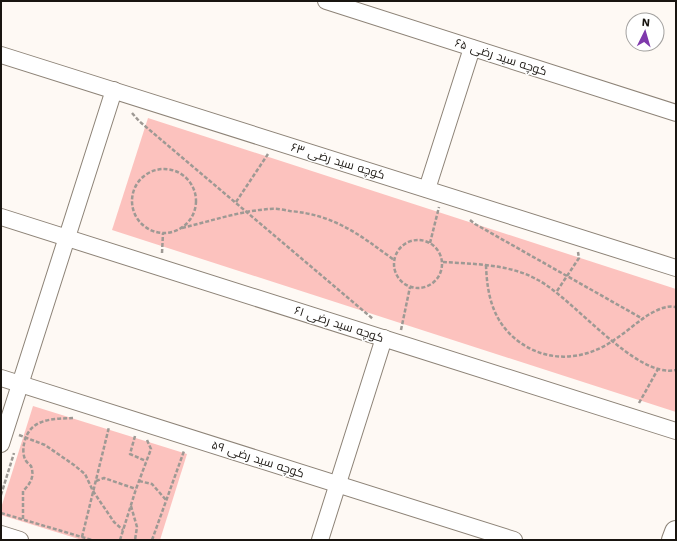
<svg xmlns="http://www.w3.org/2000/svg" width="677" height="541" font-family="'Work Sans',Cairo,sans-serif">
	<rect width="100%" height="100%" fill="#fef9f4"/>
	<g fill="#fcc2be">
		<polygon points="148,118 676,289 676,412 112,230"/>
		<polygon points="33,406 187,454 160,540 82,540 1,515 1,508"/>
	</g>
	<g fill="none" stroke-linecap="round" stroke-linejoin="round">
		<g stroke="#8d8377" stroke-width="18">
			<g id="street">
				<polyline points="326,1 676,113"/>
				<polyline points="1,55 676,268"/>
				<polyline points="427,189 472,48"/>
				<polyline points="1,217 676,431"/>
				<polyline points="1,378 514,540"/>
				<polyline points="1,444 114,90"/>
				<polyline points="1,534 20,540"/>
				<polyline points="320,540 384,338"/>
			</g>
		</g>
		<g stroke="#8d8377" stroke-width="24">
			<polyline id="secondary" points="673,540 676,532"/>
		</g>
		<g stroke="#9e9994" stroke-width="2.5" stroke-dasharray="4 2" stroke-linecap="butt">
			<polyline points="132,113 139,121 373,319"/>
			<circle cx="164" cy="201" r="32"/>
			<polyline points="236,202 268,154"/>
			<polyline points="470,220 475,224 643,319"/>
			<path d="M182,228C211,221 240,211 269,209C276,208 284,210 290,211C335,215 360,235 394,260"/>
			<circle cx="418" cy="264" r="24"/>
			<polyline points="430,243 439,207"/>
			<polyline points="162,253 163,233"/>
			<path d="M443,262C474,264 510,264 538,280C574,299 636,379 676,370"/>
			<path d="M486,265C487,295 493,322 518,341C547,363 584,361 614,340C625,333 636,323 648,315C657,310 666,305 676,307"/>
			<polyline points="557,291 579,258 578,252"/>
			<polyline points="401,330 410,287"/>
			<polyline points="639,403 658,369"/>
			<polyline points="19,435 45,445 74,465 85,474 93,491 114,522 123,530"/>
			<polyline points="135,436 130,454 146,461"/>
			<polyline points="96,481 104,478 136,489"/>
			<polyline points="139,481 152,484 166,500"/>
			<polyline points="1,495 14,453"/>
			<polyline points="131,506 137,527 135,540"/>
			<polyline points="1,513 92,540"/>
			<path d="M23,519V491C30,484 35,477 31,466C29,464 26,462 25,459C23,455 23,448 24,444C29,418 52,419 73,418"/>
			<polyline points="82,537 109,427"/>
			<polyline points="120,540 136,489 151,449 147,440"/>
			<polyline points="152,540 184,451"/>
		</g>
		<use href="#street" stroke="#fff" stroke-width="16"/>
		<use href="#secondary" stroke="#fff" stroke-width="22"/>
	</g>
	<g text-anchor="middle" stroke-width="3" stroke-linejoin="round" paint-order="stroke">
		<g font-size="12" fill="#191510" stroke="#fff">
			<text transform="translate(501 57) rotate(18)" y="4">کوچه سید رضی ۶۵</text>
			<text transform="translate(338 161) rotate(17)" y="4">کوچه سید رضی ۶۳</text>
			<text transform="translate(339 324) rotate(18)" y="4">کوچه سید رضی ۶۱</text>
			<text transform="translate(258 459) rotate(18)" y="4">کوچه سید رضی ۵۹</text>
		</g>
	</g>
	<rect width="677" height="541" fill="none" stroke="#191510" stroke-width="4"/>
	<g transform="translate(645 32) rotate(5)"><circle r="19" fill="#ffffff" stroke="#a3a19f"/>
	<path d="M0-3L7 15L0 10L-7 15Z" fill="#7f39ac"/>
	<text y="-6" font-size="11" font-weight="bold" text-anchor="middle" fill="#191510">N</text>
	</g>
</svg>
